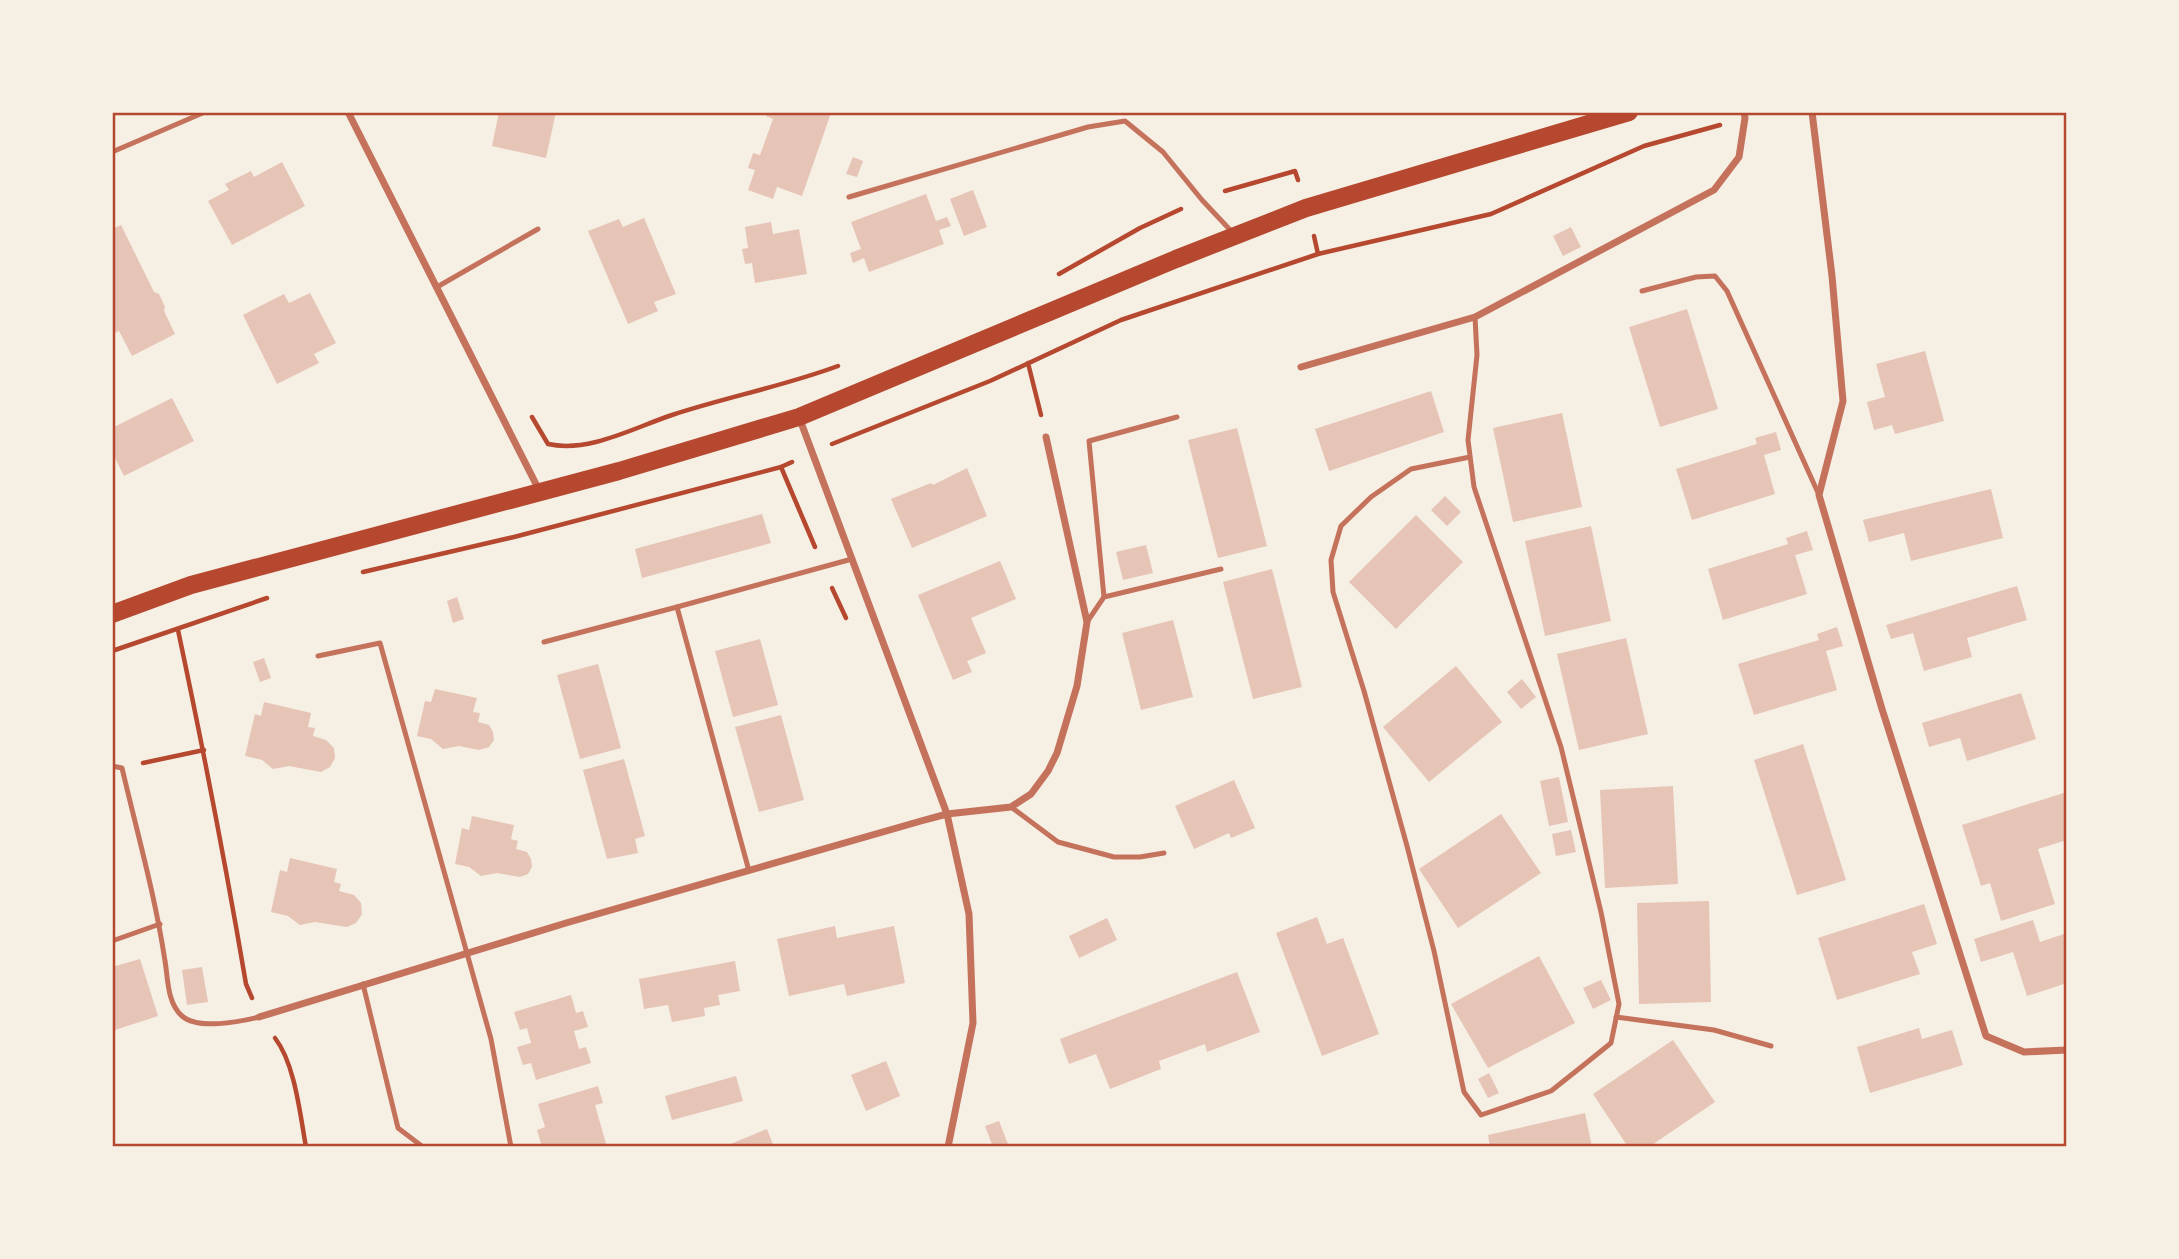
<svg xmlns="http://www.w3.org/2000/svg" width="2179" height="1259" font-family="'DejaVu Sans',sans-serif">
	<rect width="100%" height="100%" fill="#f6efe4"/>
	<g fill="#e6c5b7">
		<polygon points="499,112 556,112 546,158 492,146"/>
		<polygon points="768,112 831,113 802,196 777,187 773,199 748,190 755,170 748,168 753,153 760,155 773,119 766,116"/>
		<polygon points="853,157 863,161 857,177 846,174"/>
		<polygon points="282,162 305,206 232,245 208,201 229,190 225,184 251,171 254,177"/>
		<polygon points="973,190 987,227 964,236 950,199"/>
		<polygon points="926,194 936,221 947,217 951,226 939,230 944,244 869,272 864,258 853,263 850,253 861,249 851,222"/>
		<polygon points="644,218 676,294 654,302 658,311 628,324 588,231 619,219 623,227"/>
		<polygon points="771,222 773,234 799,229 807,274 755,283 752,263 745,264 742,249 748,248 745,227"/>
		<polygon points="121,225 154,292 159,294 165,307 164,311 175,334 132,356 119,331 112,334 112,229"/>
		<polygon points="1571,227 1581,247 1563,256 1553,236"/>
		<polygon points="310,293 336,343 314,354 319,363 277,384 243,315 284,294 289,303"/>
		<polygon points="1687,309 1718,409 1660,427 1629,327"/>
		<polygon points="1925,351 1944,421 1895,434 1892,425 1874,430 1867,402 1885,397 1876,364"/>
		<polygon points="1431,391 1444,432 1329,471 1315,429"/>
		<polygon points="172,398 194,441 124,476 112,452 112,428"/>
		<polygon points="1562,413 1582,507 1513,522 1493,428"/>
		<polygon points="1237,428 1267,546 1218,558 1188,440"/>
		<polygon points="1776,432 1781,450 1764,455 1775,494 1692,520 1676,469 1757,444 1755,438"/>
		<polygon points="967,468 987,516 912,548 891,499 931,483 933,485"/>
		<polygon points="1991,489 2003,538 1911,561 1904,533 1869,542 1863,520"/>
		<polygon points="1445,496 1461,512 1447,526 1431,510"/>
		<polygon points="762,514 771,543 642,578 635,549"/>
		<polygon points="1416,515 1463,562 1396,629 1349,582"/>
		<polygon points="1591,526 1611,621 1545,636 1525,541"/>
		<polygon points="1807,531 1813,550 1795,555 1807,594 1723,620 1708,569 1788,544 1786,538"/>
		<polygon points="1146,545 1153,573 1123,580 1116,552"/>
		<polygon points="1000,561 1016,599 971,618 986,653 967,661 972,672 953,680 918,595"/>
		<polygon points="1272,569 1302,687 1253,699 1223,582"/>
		<polygon points="2017,586 2027,620 1967,638 1972,657 1924,671 1913,633 1891,639 1886,625"/>
		<polygon points="457,597 464,619 453,623 447,601"/>
		<polygon points="1173,620 1193,697 1141,710 1122,633"/>
		<polygon points="1837,627 1843,646 1826,651 1837,690 1754,715 1738,664 1819,640 1817,634"/>
		<polygon points="1626,638 1648,734 1579,750 1557,654"/>
		<polygon points="760,639 778,705 733,717 715,651"/>
		<polygon points="264,658 271,678 260,682 253,662"/>
		<polygon points="598,664 621,748 580,759 557,675"/>
		<polygon points="1456,666 1502,722 1429,782 1383,727"/>
		<polygon points="1522,679 1536,697 1521,709 1507,692"/>
		<polygon points="435,689 477,698 473,712 480,713 478,722 489,725 493,732 494,740 489,747 479,750 459,746 443,749 431,739 417,736 425,701 431,702"/>
		<polygon points="2021,693 2036,739 1967,761 1960,738 1929,747 1922,723"/>
		<polygon points="264,702 311,713 308,727 315,728 313,736 326,740 334,748 335,758 330,767 321,772 289,766 273,769 262,760 245,756 255,714 261,716"/>
		<polygon points="781,715 804,800 759,812 735,727"/>
		<polygon points="1803,744 1846,880 1797,895 1754,760"/>
		<polygon points="624,759 645,836 635,839 638,853 607,859 583,770"/>
		<polygon points="1559,777 1568,822 1549,826 1540,781"/>
		<polygon points="1234,780 1255,828 1231,838 1229,833 1194,849 1175,806"/>
		<polygon points="1673,786 1678,884 1605,888 1600,790"/>
		<polygon points="2067,792 2067,840 2038,849 2055,904 2001,921 1990,883 1981,886 1962,825"/>
		<polygon points="1501,814 1541,873 1458,928 1419,869"/>
		<polygon points="472,816 514,825 511,839 518,841 516,849 527,852 531,859 532,867 528,874 520,877 497,873 481,876 469,867 455,864 462,828 469,830"/>
		<polygon points="1571,830 1576,852 1556,856 1552,834"/>
		<polygon points="290,858 337,869 334,882 341,884 339,891 354,895 361,903 362,914 356,923 347,927 315,922 300,925 288,916 271,912 280,870 287,872"/>
		<polygon points="1709,901 1711,1002 1639,1004 1637,903"/>
		<polygon points="1924,904 1937,944 1912,952 1920,974 1837,1000 1818,938"/>
		<polygon points="1317,917 1327,944 1343,938 1379,1034 1322,1056 1276,933"/>
		<polygon points="1107,918 1117,940 1079,958 1069,936"/>
		<polygon points="2033,920 2040,942 2067,933 2067,983 2027,996 2013,952 1981,962 1974,939"/>
		<polygon points="835,926 837,938 894,926 905,983 847,996 844,984 789,996 777,939"/>
		<polygon points="1539,956 1575,1023 1488,1068 1451,1004"/>
		<polygon points="140,959 158,1016 112,1031 112,967"/>
		<polygon points="735,961 740,991 718,995 720,1005 704,1008 705,1016 672,1022 668,1005 644,1009 639,979"/>
		<polygon points="202,967 208,1002 187,1005 182,970"/>
		<polygon points="1237,972 1260,1032 1207,1052 1205,1044 1159,1061 1161,1069 1110,1089 1096,1054 1069,1064 1060,1039"/>
		<polygon points="1601,980 1611,1000 1593,1009 1583,988"/>
		<polygon points="571,995 576,1013 583,1011 588,1027 574,1031 579,1049 586,1047 591,1063 536,1080 531,1063 523,1065 517,1047 531,1043 527,1028 520,1030 514,1012"/>
		<polygon points="1919,1028 1922,1039 1952,1030 1963,1065 1870,1093 1857,1047"/>
		<polygon points="1673,1040 1715,1102 1649,1147 1628,1147 1593,1094"/>
		<polygon points="886,1061 900,1096 866,1111 851,1075"/>
		<polygon points="1489,1073 1499,1093 1488,1098 1478,1079"/>
		<polygon points="736,1076 743,1101 672,1120 665,1096"/>
		<polygon points="598,1086 603,1103 595,1105 607,1147 542,1147 537,1130 545,1127 538,1104"/>
		<polygon points="1585,1113 1592,1147 1490,1147 1488,1135"/>
		<polygon points="999,1121 1008,1144 993,1147 985,1126"/>
		<polygon points="767,1129 774,1147 723,1147"/>
	</g>
	<g fill="none" stroke-linecap="round" stroke-linejoin="round">
		<g stroke="#b5482f" stroke-width="4.5">
			<polyline points="1225,191 1295,171 1298,180"/>
			<polyline points="1314,236 1318,254"/>
			<polyline points="1059,274 1140,228 1181,209"/>
			<polyline points="1028,363 1041,415"/>
			<path d="M532,417L548,444C589,453 633,428 672,415C727,397 784,386 838,366"/>
			<polyline points="832,444 990,381 1121,320 1318,254 1491,214 1644,146 1720,125"/>
			<polyline points="781,467 815,547"/>
			<polyline points="363,572 514,537 781,467 792,462"/>
			<polyline points="832,588 846,618"/>
			<path d="M178,630C203,748 226,866 246,984L252,998"/>
			<polyline points="112,651 267,598"/>
			<polyline points="143,763 204,750"/>
			<path d="M275,1038C295,1064 300,1114 306,1147"/>
			<polyline points="1789,1146 1789,1147"/>
		</g>
		<g stroke="#c5725c" stroke-width="5">
			<polyline points="112,152 205,112"/>
			<polyline points="849,197 1088,127 1125,121 1163,152 1202,200 1233,233"/>
			<polyline points="437,287 538,229"/>
			<polyline points="1642,291 1696,277 1715,276 1727,291 1819,495"/>
			<polyline points="1470,457 1411,469 1371,497 1341,526 1331,560 1333,592 1364,691 1407,846 1434,951 1464,1092 1481,1115 1551,1091 1585,1064 1611,1043 1619,1004 1601,912 1561,747 1474,487 1468,440 1477,355 1475,317"/>
			<polyline points="1104,597 1089,441 1177,417"/>
			<polyline points="677,607 852,559"/>
			<polyline points="1087,622 1104,597 1221,569"/>
			<polyline points="544,642 677,607 749,871"/>
			<polyline points="318,656 380,643 491,1039 511,1147"/>
			<path d="M112,766L122,768C137,832 155,895 165,961C168,978 167,1003 182,1016C198,1030 239,1022 259,1017"/>
			<polyline points="1011,807 1058,842 1114,857 1140,857 1164,853"/>
			<polyline points="112,941 160,924"/>
			<polyline points="363,984 398,1128 423,1147"/>
			<polyline points="1616,1017 1714,1030 1771,1046"/>
		</g>
		<g stroke="#c5725c" stroke-width="7">
			<polyline points="348,112 540,492"/>
			<polyline points="1812,112 1832,276 1843,401 1819,495 1882,709 1986,1036 2024,1052 2067,1050"/>
			<polyline points="1301,367 1475,317 1714,190 1739,157 1745,118 1744,112"/>
			<polyline points="799,417 947,814 969,914 973,1023 948,1147"/>
			<polyline points="259,1017 566,923 921,821 947,814 1011,807 1031,794 1048,771 1057,753 1077,686 1087,622 1046,437"/>
		</g>
		<polyline stroke="#b5482f" stroke-width="18" points="112,614 191,585 619,471 799,417 1176,259 1306,208 1629,112"/>
	</g>
	<rect width="2179" height="1259" fill="none" stroke="#f6efe4" stroke-width="228"/>
	<rect x="114" y="114" width="1951" height="1031" fill="none" stroke="#b5482f" stroke-width="2.5"/>
</svg>
